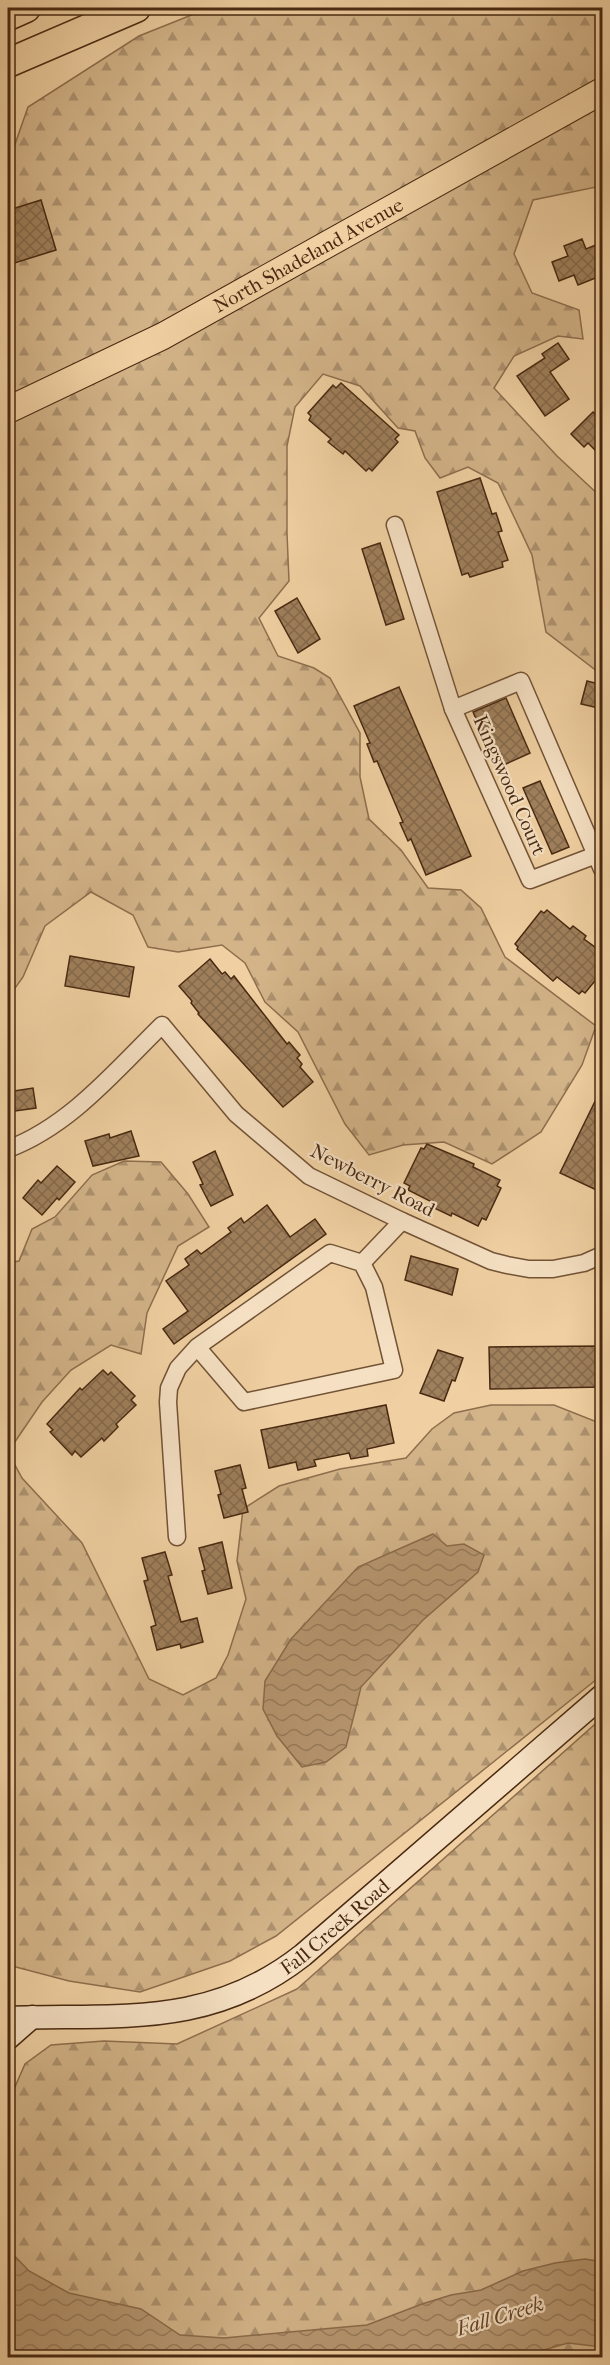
<svg xmlns="http://www.w3.org/2000/svg" width="610" height="2365" font-family="'IM FELL French Canon',serif">
	<defs>
		<pattern id="forest-firs" width="22" height="20" patternUnits="userSpaceOnUse" patternTransform="scale(1.5)"><rect width="22" height="20" fill="#d3b489"/><path d="M5 1l3.5 6h-7zM16 11l3.5 6h-7z" fill="#ad926f"/></pattern>
		<pattern id="water-waves" width="16" height="10" patternUnits="userSpaceOnUse" patternTransform="scale(1.5)"><rect width="16" height="10" fill="#b79771"/><path d="M0 5q4-4 8 0t8 0" fill="none" stroke="#977b5b"/></pattern>
		<pattern id="building-cross-hatch" width="8" height="8" patternUnits="userSpaceOnUse" patternTransform="scale(1.5)"><rect width="8" height="8" fill="#9f805c"/><path d="M0 0l8 8M0 8l8-8" fill="none" stroke="#84694b"/></pattern>
	</defs>
	<rect width="100%" height="100%" fill="#f0d0a2"/>
	<filter id="stains"><feTurbulence type="fractalNoise" baseFrequency=".00333" numOctaves="4"/><feColorMatrix values="0 0 0 0 .2 0 0 0 0 .09 0 0 0 0 .02 0 0 0 .5 -.17"/></filter>
	<radialGradient id="worn" r=".72"><stop offset=".6" stop-color="#630" stop-opacity="0"/><stop offset="1" stop-color="#630" stop-opacity=".3"/></radialGradient>
	<g fill="url(#forest-firs)" stroke="#8e6e4d" stroke-width="1.5">
		<polygon points="209,8 602,8 602,194 596,187 533,200 514,254 532,293 579,310 583,339 558,336 514,356 494,388 557,456 602,498 602,675 546,632 532,555 498,483 468,467 440,478 425,458 415,431 398,428 360,386 323,374 295,407 287,446 287,533 289,581 259,618 278,656 314,668 330,678 360,733 360,777 369,819 401,850 428,888 461,890 481,908 505,957 596,1026 582,1065 541,1132 492,1164 444,1142 403,1145 369,1155 345,1124 298,1032 265,1002 245,963 222,945 178,952 148,947 133,915 91,892 45,926 23,977 8,998 8,153 13,150 28,107 139,36"/>
		<polygon points="124,1161 161,1162 188,1194 209,1227 178,1246 147,1313 141,1354 111,1345 71,1370 42,1402 8,1452 22,1478 82,1543 149,1679 183,1695 216,1678 228,1655 246,1599 237,1561 243,1509 279,1486 340,1469 406,1458 432,1429 454,1413 491,1405 554,1405 602,1424 602,1675 276,1936 230,1961 140,1992 69,1981 8,1965 8,1263 19,1261 32,1229 55,1217 92,1175"/>
		<polygon points="602,1718 602,2357 10,2358 8,2137 11,2096 25,2064 51,2045 104,2041 177,2044 297,1989"/>
	</g>
	<g fill="url(#water-waves)" stroke="#8b6b4b" stroke-width="1.5">
		<polygon points="433,1534 447,1546 464,1544 484,1555 478,1572 423,1620 361,1687 346,1747 326,1762 302,1767 277,1736 263,1709 265,1681 291,1639 358,1567"/>
		<polygon points="8,2249 29,2271 69,2293 141,2309 180,2335 224,2338 367,2325 422,2304 451,2295 481,2290 523,2271 555,2263 585,2259 602,2262 602,2347 568,2343 516,2358 36,2357 8,2347"/>
	</g>
	<g fill="url(#building-cross-hatch)" stroke="#482911" stroke-width="1.5">
		<polygon points="41,200 56,250 8,265 8,224 13,222 9,210"/>
		<polygon points="582,239 586,249 603,242 603,275 578,285 574,275 559,281 552,262 568,256 564,246"/>
		<polygon points="558,343 569,359 550,372 569,399 545,416 517,376 545,358 542,354"/>
		<polygon points="341,383 399,435 395,439 398,442 372,471 369,468 366,471 345,451 343,454 328,442 331,439 309,420 311,416 308,413 333,385 336,388"/>
		<polygon points="593,412 603,421 603,458 588,443 584,447 571,434"/>
		<polygon points="480,478 492,514 496,513 502,531 498,532 508,560 502,562 503,567 470,577 468,573 462,575 437,492"/>
		<polygon points="380,543 404,619 386,625 362,549"/>
		<polygon points="297,598 320,639 298,653 275,611"/>
		<polygon points="587,681 603,685 603,709 581,704"/>
		<polygon points="399,687 471,856 426,875 411,839 408,841 400,823 403,822 377,761 374,762 367,744 370,743 354,706"/>
		<polygon points="506,698 530,753 497,768 473,712"/>
		<polygon points="540,781 569,847 552,854 523,788"/>
		<polygon points="547,910 570,929 573,926 586,936 584,939 603,953 603,971 585,993 582,991 579,994 557,977 553,981 517,949 518,947 515,944 541,911 544,913"/>
		<polygon points="70,956 134,967 129,997 65,986"/>
		<polygon points="210,959 222,974 225,972 231,979 234,976 287,1044 289,1042 300,1055 297,1058 302,1064 300,1067 313,1082 283,1107 198,1014 199,1013 191,1003 192,1001 179,986"/>
		<polygon points="603,1085 603,1193 560,1173"/>
		<polygon points="33,1088 36,1108 8,1112 8,1092"/>
		<polygon points="131,1131 139,1156 93,1166 85,1141 109,1134 110,1138"/>
		<polygon points="427,1144 474,1164 473,1167 500,1180 497,1186 501,1188 486,1220 482,1218 478,1226 452,1213 451,1216 432,1207 434,1203 408,1190 410,1186 404,1183 421,1148 424,1149"/>
		<polygon points="215,1151 233,1195 211,1206 200,1185 203,1184 193,1162"/>
		<polygon points="57,1166 75,1182 59,1200 57,1198 42,1215 23,1198 38,1180 41,1183"/>
		<polygon points="267,1205 290,1237 315,1219 326,1234 174,1344 163,1329 188,1311 166,1281 189,1265 185,1259 197,1250 201,1254 231,1232 228,1228 241,1218 244,1223"/>
		<polygon points="411,1256 458,1269 452,1295 405,1280"/>
		<polygon points="603,1346 603,1387 490,1389 489,1347"/>
		<polygon points="438,1350 463,1358 455,1381 452,1380 444,1401 420,1393"/>
		<polygon points="103,1370 108,1375 111,1372 135,1396 131,1400 136,1405 116,1424 118,1427 104,1441 102,1438 81,1457 75,1451 72,1455 50,1432 53,1430 47,1424 80,1388 82,1390"/>
		<polygon points="386,1405 394,1443 367,1449 368,1456 351,1459 349,1453 314,1460 316,1466 298,1470 296,1462 269,1468 261,1430"/>
		<polygon points="240,1465 246,1488 242,1489 248,1512 224,1518 218,1495 221,1494 215,1471"/>
		<polygon points="222,1542 232,1588 208,1594 202,1571 205,1570 199,1548"/>
		<polygon points="165,1552 172,1575 168,1576 181,1622 197,1618 203,1642 181,1648 180,1644 157,1650 151,1627 156,1625 144,1581 148,1580 142,1558"/>
	</g>
	<g fill="none" stroke-linecap="round" stroke-linejoin="round">
		<g stroke="#725335" stroke-width="19">
			<g id="street">
				<polyline points="395,525 453,709 530,880 596,855"/>
				<polyline points="453,709 521,681 602,869"/>
				<path d="M8,1149C70,1126 116,1070 162,1025L236,1114L309,1176L402,1221L491,1261L507,1265L529,1269H553L584,1263L602,1255"/>
				<polyline points="362,1263 402,1221"/>
				<polyline points="177,1537 168,1402 169,1388 178,1368 197,1347 330,1253 362,1263 374,1287 394,1370 244,1402 197,1347"/>
			</g>
		</g>
		<g stroke="#482911" stroke-width="25">
			<g id="secondary">
				<path id="s1" d="M8,2018C118,2014 209,2029 303,1955L602,1696"/>
				<polyline points="8,2038 32,2017"/>
			</g>
		</g>
		<g stroke="#482911" stroke-width="28">
			<g id="primary">
				<path id="s2" d="M8,410L163,336L602,91"/>
			</g>
		</g>
		<g stroke="#482911" stroke-width="31">
			<g id="highway">
				<polyline points="8,16 26,8"/>
				<polyline points="8,63 136,8"/>
			</g>
		</g>
		<use href="#street" stroke="#f5e0c3" stroke-width="16"/>
		<use href="#secondary" stroke="#f5e0c3" stroke-width="22"/>
		<use href="#primary" stroke="#f0d0a2" stroke-width="26"/>
		<use href="#highway" stroke="#f0d0a2" stroke-width="28"/>
	</g>
	<g text-anchor="middle" stroke-width="4.5" stroke-linejoin="round" paint-order="stroke">
		<g font-size="20" fill="#482911" stroke="#f5e0c3">
			<text dy="7" stroke="none"><textPath href="#s2" startOffset="338">North Shadeland Avenue</textPath></text>
			<text transform="translate(510 785) rotate(66)" y="7">Kingswood Court</text>
			<text transform="translate(373 1180) rotate(27)" y="7">Newberry Road</text>
			<text dy="7" stroke="none"><textPath href="#s1" startOffset="351">Fall Creek Road</textPath></text>
		</g>
		<g font-size="21" font-style="italic" fill="#644429" stroke="#f5e0c3">
			<text transform="translate(500 2316) rotate(-17)" y="7">Fall Creek</text>
		</g>
	</g>
	<rect width="610" height="2365" fill="none" stroke="#f0d0a2" stroke-width="30"/>
	<rect x="9" y="9" width="592" height="2347" fill="none" stroke="#482911" stroke-width="3"/>
	<rect x="15" y="15" width="580" height="2335" fill="none" stroke="#482911" stroke-width="1.5"/>
	<rect width="100%" height="100%" filter="url(#stains)"/>
	<rect width="100%" height="100%" fill="url(#worn)"/>
</svg>
